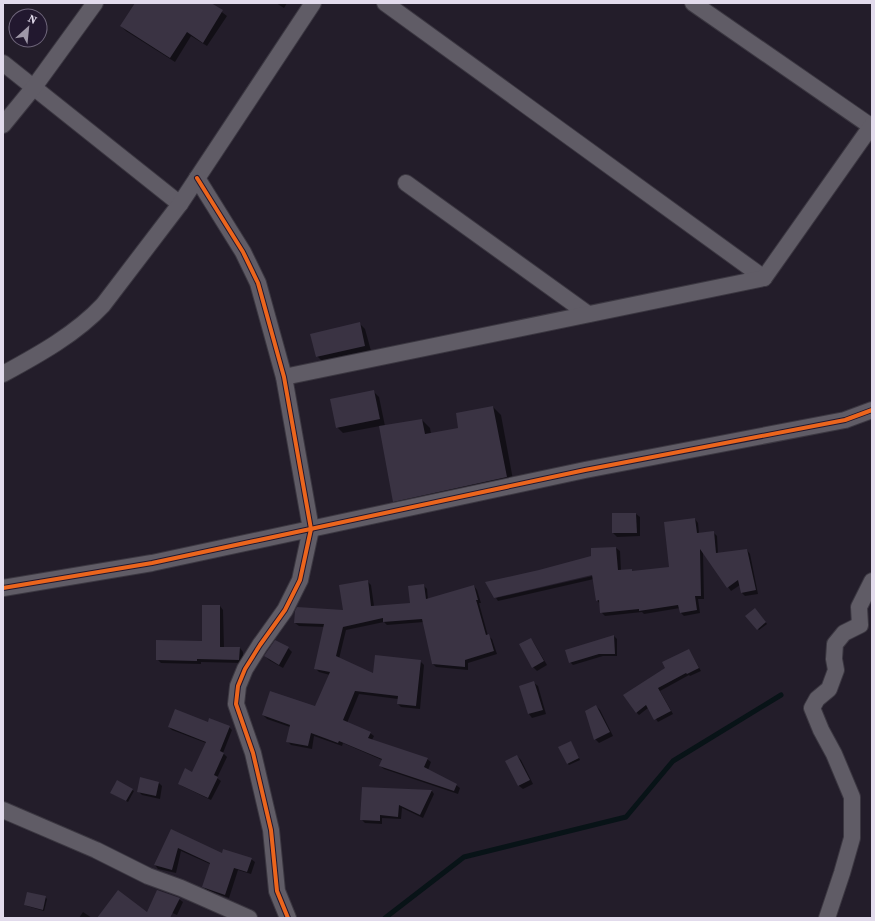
<svg xmlns="http://www.w3.org/2000/svg" width="875" height="921" font-family="'Source Serif 4',serif">
	<rect width="100%" height="100%" fill="#231d2a"/>
	<g fill="#0007">
		<polygon points="137,3 210,3 227,16 207,46 191,36 175,62 126,31 121,26"/>
		<polygon points="276,3 287,3 284,8"/>
		<polygon points="359,323 365,329 371,351 323,362 317,356"/>
		<polygon points="373,391 379,397 385,426 422,420 430,428 431,434 460,429 493,407 501,415 514,485 402,509 394,501 380,426 343,433 337,427"/>
		<polygon points="636,514 640,517 640,536 617,537 613,533"/>
		<polygon points="695,519 698,523 699,533 713,532 717,536 718,554 747,550 750,554 758,594 745,596 742,593 740,585 731,591 703,552 704,599 698,599 700,613 684,616 681,613 680,608 644,614 642,612 605,616 601,612 600,604 597,600 594,579 498,601 496,598 597,575 540,571 592,557 616,548 620,551 621,570 631,570 633,572 670,568"/>
		<polygon points="367,581 371,585 374,606 411,604 423,585 427,589 428,600 474,586 477,590 481,603 479,603 480,607 488,636 492,639 497,654 468,663 468,670 436,667 432,663 424,622 387,625 384,622 346,630 339,659 374,675 420,661 424,665 420,709 401,707 398,704 398,699 359,694 347,723 370,733 374,736 372,740 427,759 431,762 428,770 456,785 460,788 458,794 384,769 380,766 382,760 343,743 342,746 314,736 312,749 291,745 287,741 290,727 267,719 263,715 315,708 330,675 319,672 315,668 325,627 299,626 295,623 344,611"/>
		<polygon points="220,606 223,610 224,648 240,648 243,652 243,663 201,662 201,664 161,663 157,659 203,642"/>
		<polygon points="755,609 767,624 759,630 747,616"/>
		<polygon points="614,636 617,639 617,656 603,656 573,665 570,662"/>
		<polygon points="531,639 534,643 547,665 537,671 533,667"/>
		<polygon points="288,648 292,652 283,668 269,660 265,656"/>
		<polygon points="689,650 701,671 690,676 689,675 660,691 673,714 658,722 648,708 639,715 636,712 666,668"/>
		<polygon points="534,683 538,686 546,714 532,718 529,714 520,687"/>
		<polygon points="596,706 600,710 613,736 599,743 595,739"/>
		<polygon points="209,723 229,727 232,730 223,753 227,757 217,778 221,781 211,800 182,786 179,783 193,773 206,743 172,730 169,727"/>
		<polygon points="571,742 580,760 569,765 568,764"/>
		<polygon points="517,756 521,760 533,784 523,789 519,786 507,761"/>
		<polygon points="159,783 162,786 160,799 142,795 138,791"/>
		<polygon points="363,788 432,791 434,794 423,818 402,808 401,819 382,818 382,824 365,823 362,820"/>
		<polygon points="132,790 134,791 128,802 113,794"/>
		<polygon points="171,831 223,855 251,859 255,862 251,874 238,870 229,898 207,890 203,887 210,864 181,851 176,873 158,869 155,865"/>
		<polygon points="45,897 47,899 44,911 27,906 25,905"/>
		<polygon points="179,899 183,902 177,915 156,906"/>
		<polygon points="83,912 92,918 79,918"/>
	</g>
	<g fill="none" stroke-linecap="round" stroke-linejoin="round">
		<polyline stroke="#081317" stroke-width="5" points="385,918 464,857 626,817 673,761 781,695"/>
	</g>
	<g fill="#3a3343">
		<polygon points="135,3 211,3 223,10 203,43 187,32 170,58 120,26"/>
		<polygon points="360,322 365,346 316,357 310,334"/>
		<polygon points="374,390 380,419 336,428 330,399"/>
		<polygon points="493,406 507,477 393,502 379,426 422,419 425,434 458,428 456,413"/>
		<polygon points="612,513 636,513 637,533 612,533"/>
		<polygon points="695,518 697,533 714,531 716,553 747,549 756,590 741,593 738,580 727,588 700,549 701,596 695,596 697,610 680,613 678,605 639,611 639,609 600,613 599,600 596,601 592,575 494,598 485,582 539,570 591,556 591,548 616,547 618,570 632,569 632,571 669,567 664,522"/>
		<polygon points="368,580 371,606 410,603 408,586 424,584 426,599 474,585 478,600 476,600 477,603 486,635 489,634 494,651 465,660 465,667 432,664 422,619 383,622 383,618 343,627 336,656 373,673 375,655 421,660 416,706 397,704 398,696 355,691 343,720 371,732 368,738 428,758 424,767 457,784 454,791 379,766 382,759 339,741 338,743 311,733 308,746 286,742 290,725 262,715 270,691 315,706 330,672 314,669 324,624 294,623 295,611 297,607 343,610 339,585"/>
		<polygon points="202,605 220,605 220,647 240,647 239,660 197,659 197,661 156,660 156,640 202,641"/>
		<polygon points="755,608 766,622 757,630 745,616"/>
		<polygon points="614,635 615,654 599,654 569,663 565,650"/>
		<polygon points="531,638 544,661 532,668 519,644"/>
		<polygon points="275,640 289,647 279,665 264,656"/>
		<polygon points="689,649 699,668 687,674 686,673 658,688 671,711 654,720 646,705 636,713 623,695 665,668 662,662"/>
		<polygon points="534,681 543,710 528,714 519,686"/>
		<polygon points="596,705 610,732 594,740 585,711"/>
		<polygon points="175,709 208,722 209,718 230,726 220,751 224,753 214,775 218,777 208,798 178,784 185,768 192,772 206,742 168,727"/>
		<polygon points="571,741 579,758 567,764 558,747"/>
		<polygon points="517,755 530,780 518,786 505,761"/>
		<polygon points="140,777 159,782 156,796 137,792"/>
		<polygon points="117,780 133,789 126,801 110,793"/>
		<polygon points="362,787 432,790 420,815 399,805 398,817 380,815 380,821 360,820"/>
		<polygon points="171,829 222,853 223,849 252,858 247,872 234,868 225,895 202,887 210,863 178,848 172,870 154,865"/>
		<polygon points="118,890 147,912 157,890 180,898 170,918 97,918"/>
		<polygon points="27,892 46,896 43,910 24,905"/>
	</g>
	<g fill="none" stroke-linecap="round" stroke-linejoin="round">
		<g stroke="#3b3741" stroke-width="18">
			<g id="minor">
				<polyline points="385,3 764,278"/>
				<polyline points="693,3 872,127"/>
				<polyline points="3,63 180,204"/>
				<polyline points="3,125 34,87 95,3"/>
				<polyline points="197,178 243,252 258,283 284,377 311,529 300,580 285,610 260,645 245,669 238,686 236,704 253,753 271,830 277,891 288,918"/>
				<polyline points="406,183 588,314"/>
				<path d="M3,374C38,355 76,334 103,305L180,204L313,3"/>
				<polyline points="284,377 764,278 872,125"/>
				<polyline points="3,588 152,563 585,470 845,420 872,410"/>
				<polyline points="3,810 96,850 148,876 181,888 249,918"/>
				<polyline points="827,918 842,873 852,838 852,797 834,754 821,730 812,708 817,699 829,689 836,670 834,659 835,644 844,633 860,625 859,607 872,581"/>
			</g>
		</g>
		<use href="#minor" stroke="#605c66" stroke-width="16"/>
		<g stroke="#22182f" stroke-width="6">
			<g id="cycleway">
				<polyline points="197,178 243,252 258,283 284,377 311,529 300,580 285,610 260,645 245,669 238,686 236,704 253,753 271,830 277,891 288,918"/>
				<polyline points="3,588 152,563 585,470 845,420 872,410"/>
			</g>
		</g>
		<use href="#cycleway" stroke="#eb651d" stroke-width="4"/>
	</g>
	<rect width="875" height="921" fill="none" stroke="#e2dbec" stroke-width="8"/>
	<g transform="translate(28 28) rotate(27)"><circle r="19" fill="#22182f" stroke="#6f667b"/>
	<path d="M0-3L7 15L0 10L-7 15Z" fill="#9f98a8"/>
	<text y="-6" font-size="11" font-weight="bold" text-anchor="middle" fill="#e2dbec">N</text>
	</g>
</svg>
